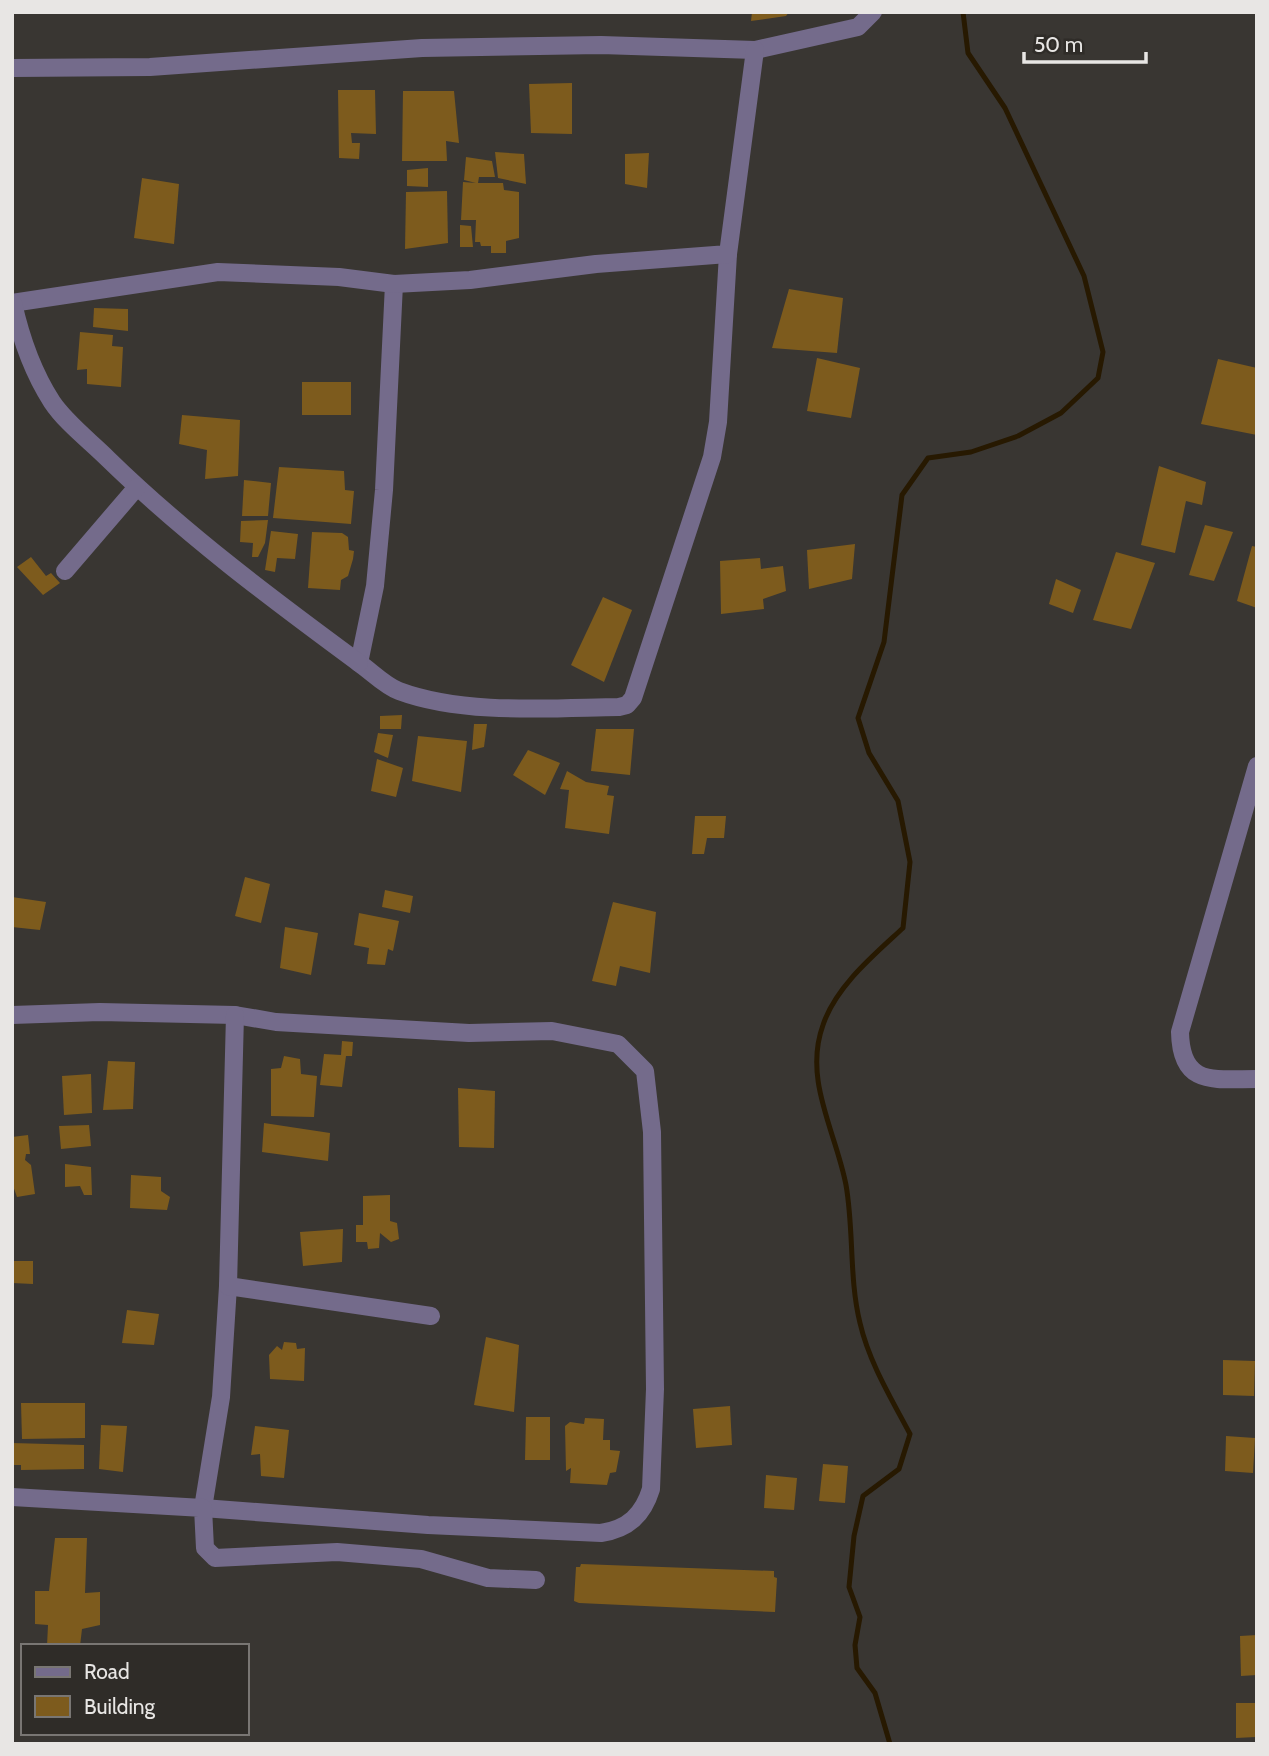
<svg xmlns="http://www.w3.org/2000/svg" width="1269" height="1756" font-family="Cabin,sans-serif">
	<rect width="100%" height="100%" fill="#393632"/>
	<g fill="none" stroke-linecap="round" stroke-linejoin="round">
		<path stroke="#271901" stroke-width="5" d="M890,1744L875,1693L857,1668L855,1645L860,1617L849,1587L854,1536L863,1496L899,1469L910,1434C891,1398 869,1362 860,1323C849,1279 854,1230 846,1185C836,1132 803,1080 823,1025C836,986 874,955 903,928L910,862L898,801L869,753L858,718L884,642L902,495L928,458L971,452L1018,436L1061,413L1098,378L1103,352L1084,276L1005,108L968,53L963,12"/>
	</g>
	<g fill="#7d5b1d">
		<polygon points="752,12 789,12 786,16 751,21"/>
		<polygon points="572,83 572,134 531,133 529,84"/>
		<polygon points="338,90 375,90 376,134 351,133 352,143 360,143 359,159 339,158"/>
		<polygon points="403,91 454,91 459,143 446,141 447,161 402,161"/>
		<polygon points="495,152 524,154 526,184 498,178"/>
		<polygon points="649,153 647,188 625,184 625,154"/>
		<polygon points="466,157 492,161 495,177 479,177 478,183 503,183 504,190 519,192 519,238 506,241 506,253 491,253 491,246 481,246 480,242 475,242 476,220 461,220 463,182 476,183 464,180"/>
		<polygon points="428,168 428,187 407,186 407,170"/>
		<polygon points="142,178 179,184 174,244 134,238"/>
		<polygon points="447,191 448,243 405,249 406,192"/>
		<polygon points="460,225 471,226 473,247 460,247"/>
		<polygon points="789,289 843,298 837,353 772,348"/>
		<polygon points="94,308 128,309 128,331 93,327"/>
		<polygon points="80,332 113,335 112,346 123,347 121,387 87,384 87,369 77,370"/>
		<polygon points="817,358 860,368 851,418 807,411"/>
		<polygon points="1218,359 1257,368 1257,435 1201,424"/>
		<rect x="302" y="382" width="49" height="33"/>
		<polygon points="182,415 240,420 238,476 205,479 207,450 179,444"/>
		<polygon points="1159,466 1206,482 1202,505 1186,501 1175,553 1141,545"/>
		<polygon points="279,467 344,471 345,490 354,491 351,524 273,518"/>
		<polygon points="244,480 271,483 268,516 242,516"/>
		<polygon points="268,520 265,543 258,557 252,557 253,543 240,542 241,521"/>
		<polygon points="1205,525 1233,532 1214,581 1189,575"/>
		<polygon points="271,531 298,534 295,559 277,558 275,572 265,570"/>
		<polygon points="312,532 342,533 348,537 349,550 354,551 353,559 348,576 341,580 340,590 308,588"/>
		<polygon points="855,544 852,579 809,589 807,550"/>
		<polygon points="1252,546 1257,547 1257,608 1237,601"/>
		<polygon points="1116,552 1155,563 1131,629 1093,620"/>
		<polygon points="31,557 46,576 51,573 60,583 43,595 17,567"/>
		<polygon points="760,558 761,569 783,566 786,591 763,599 764,609 721,614 720,561"/>
		<polygon points="1056,579 1081,590 1073,613 1049,604"/>
		<polygon points="603,597 632,610 604,682 571,665"/>
		<polygon points="402,715 401,729 380,729 380,716"/>
		<polygon points="474,724 487,724 484,747 472,750"/>
		<polygon points="596,729 634,729 630,775 591,771"/>
		<polygon points="378,733 393,735 388,758 374,752"/>
		<polygon points="418,736 467,741 461,792 412,781"/>
		<polygon points="528,750 560,763 545,795 513,775"/>
		<polygon points="377,759 403,768 396,797 371,791"/>
		<polygon points="567,771 586,782 609,786 607,795 614,796 609,834 565,828 569,790 560,789"/>
		<polygon points="695,816 726,816 724,838 707,838 704,854 692,854"/>
		<polygon points="245,877 270,884 261,923 235,916"/>
		<polygon points="385,890 413,896 410,913 382,907"/>
		<polygon points="12,897 46,902 40,930 12,927"/>
		<polygon points="613,902 656,912 650,973 620,966 616,986 592,981"/>
		<polygon points="359,913 399,921 393,951 388,949 385,965 367,964 369,948 354,945"/>
		<polygon points="285,927 318,933 311,975 280,968"/>
		<polygon points="342,1041 353,1042 352,1056 346,1056 342,1087 320,1085 324,1054 341,1055"/>
		<polygon points="284,1056 300,1059 301,1074 317,1076 314,1117 271,1116 271,1069 281,1068"/>
		<polygon points="108,1061 135,1062 133,1109 103,1110"/>
		<polygon points="91,1074 92,1113 64,1115 62,1076"/>
		<polygon points="458,1088 495,1091 494,1148 459,1147"/>
		<polygon points="264,1123 330,1133 328,1161 262,1152"/>
		<polygon points="89,1125 91,1146 61,1149 59,1126"/>
		<polygon points="28,1135 30,1154 26,1154 25,1160 31,1165 35,1194 17,1197 12,1183 12,1137"/>
		<polygon points="65,1164 91,1167 92,1195 84,1195 80,1186 65,1187"/>
		<polygon points="131,1175 161,1177 161,1191 170,1197 167,1210 130,1208"/>
		<polygon points="390,1195 390,1221 397,1223 399,1239 391,1242 380,1233 379,1248 368,1249 367,1242 356,1242 356,1225 363,1225 363,1196"/>
		<polygon points="343,1229 342,1262 303,1266 300,1232"/>
		<polygon points="12,1261 33,1261 33,1284 12,1283"/>
		<polygon points="127,1310 159,1314 154,1345 122,1343"/>
		<polygon points="486,1337 519,1345 514,1412 474,1405"/>
		<polygon points="284,1342 296,1343 297,1349 305,1348 304,1381 270,1379 269,1355 277,1346 282,1350"/>
		<polygon points="1223,1360 1255,1361 1254,1396 1223,1395"/>
		<polygon points="21,1403 85,1403 85,1438 22,1439"/>
		<polygon points="730,1406 732,1445 696,1448 693,1409"/>
		<polygon points="526,1417 550,1417 550,1460 525,1460"/>
		<polygon points="585,1418 604,1419 603,1440 610,1440 610,1450 620,1451 616,1472 610,1473 607,1485 570,1483 571,1468 566,1471 565,1426 570,1422 584,1424"/>
		<polygon points="101,1425 127,1426 123,1472 99,1469"/>
		<polygon points="255,1426 289,1430 284,1478 261,1476 260,1454 251,1455"/>
		<polygon points="1226,1436 1255,1438 1253,1473 1225,1471"/>
		<polygon points="12,1443 84,1445 84,1469 21,1470 21,1465 12,1465"/>
		<polygon points="823,1464 848,1466 845,1503 819,1501"/>
		<polygon points="766,1475 797,1478 794,1510 764,1508"/>
		<polygon points="55,1538 87,1538 85,1593 100,1592 100,1625 82,1629 80,1646 47,1646 48,1625 35,1624 35,1591 49,1591"/>
		<polygon points="581,1564 774,1571 774,1577 777,1578 775,1612 579,1603 574,1601 576,1567 580,1567"/>
		<polygon points="1257,1635 1257,1675 1241,1676 1240,1636"/>
		<polygon points="1236,1703 1256,1703 1256,1737 1236,1738"/>
	</g>
	<g fill="none" stroke-linecap="round" stroke-linejoin="round">
		<g stroke="#746b8b" stroke-width="18">
			<polyline points="12,68 150,67 422,48 601,45 755,50 858,27 873,12"/>
			<path d="M394,284L384,490L375,586L359,663C372,672 385,686 399,691C463,715 551,708 619,707L627,705L633,698L712,457L718,422L728,254"/>
			<polyline points="12,303 218,272 339,277 394,284 470,280 596,264 728,254 755,50"/>
			<path d="M13,303C21,339 32,371 52,402C66,423 90,441 108,459C185,534 272,599 359,663"/>
			<polyline points="65,571 137,487"/>
			<path d="M1257,766L1180,1032C1181,1087 1214,1079 1257,1079"/>
			<path d="M12,1015L100,1012L235,1015L276,1022L469,1033L552,1031L618,1044L645,1071L652,1132L655,1389L651,1489C643,1515 628,1529 601,1533L428,1525L203,1508L221,1397L228,1286"/>
			<polyline points="235,1015 228,1286 431,1316"/>
			<polyline points="12,1497 203,1508 205,1548 215,1558 337,1552 421,1559 488,1578 536,1580"/>
		</g>
	</g>
	<rect width="1269" height="1756" fill="none" stroke="#e8e6e4" stroke-width="28"/>
	<rect x="21" y="1644" width="228" height="91" fill="#2f2c28" stroke="#797673" stroke-width="2"/>
	<rect x="35" y="1667" width="35" height="10" fill="#746b8b" stroke="#797673" stroke-width="2"/>
	<text x="84" y="1679" font-size="21" fill="#e8e6e4">Road</text>
	<rect x="35" y="1696" width="35" height="21" fill="#7d5b1d" stroke="#797673" stroke-width="2"/>
	<text x="84" y="1714" font-size="21" fill="#e8e6e4">Building</text>
	<path d="M1024 52v10h122v-10" fill="none" stroke="#e8e6e4" stroke-width="3.5"/>
	<text x="1034" y="52" font-size="21" fill="#e8e6e4" stroke="#2f2c28" stroke-width="5" paint-order="stroke">50 m</text>
</svg>
